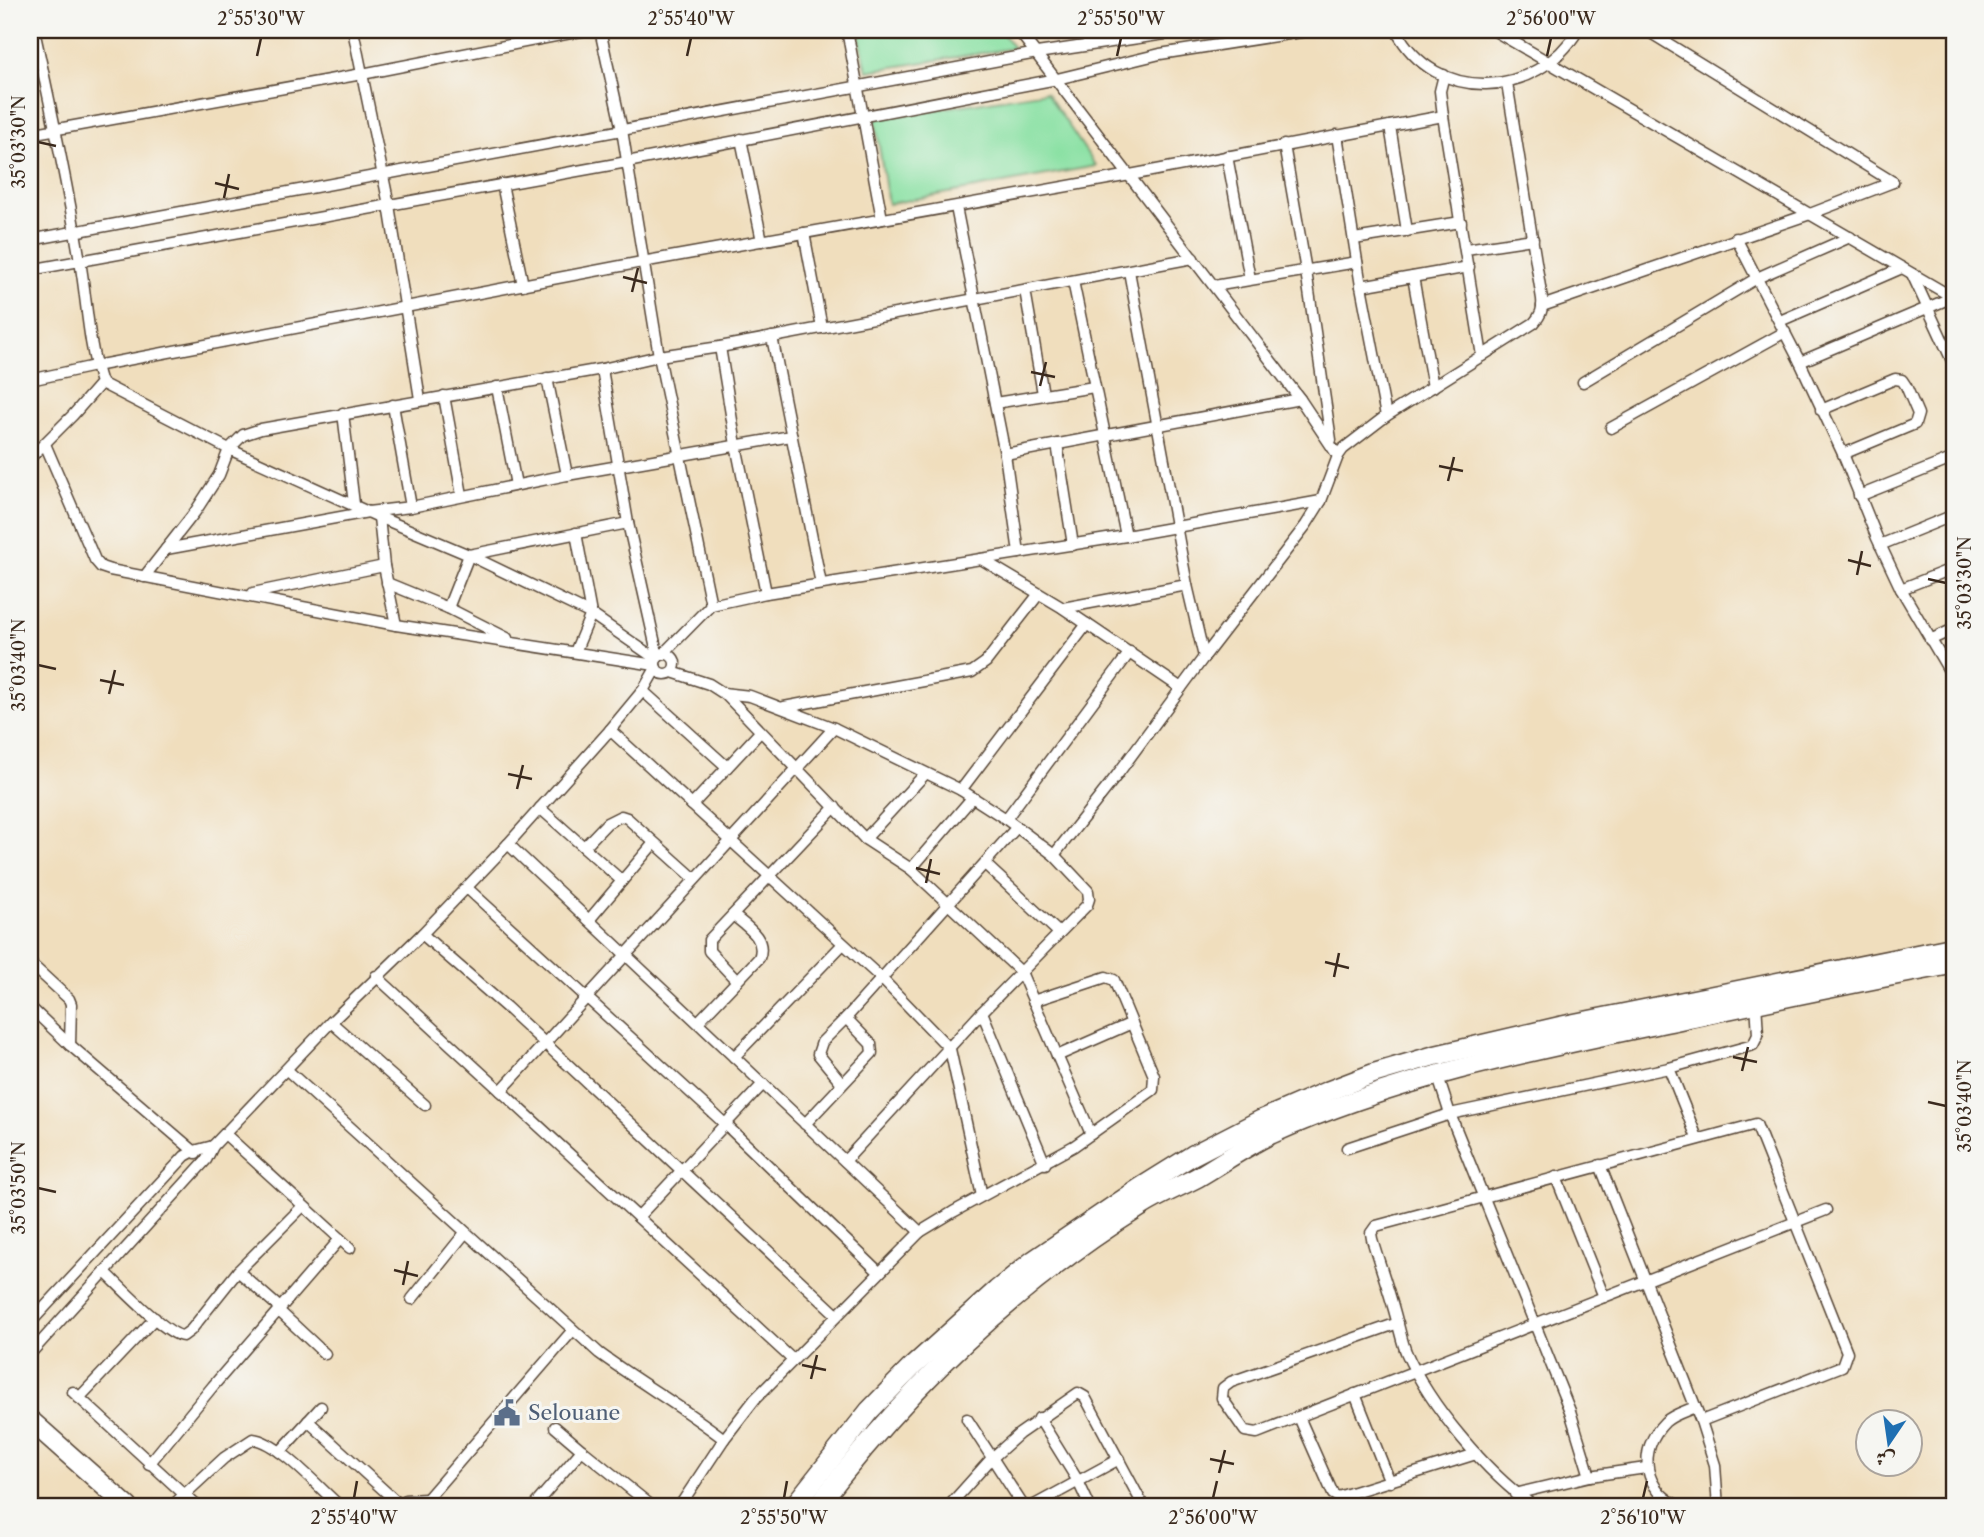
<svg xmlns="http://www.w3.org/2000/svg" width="1984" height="1537" font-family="'Libre Caslon Text',Amiri,serif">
	<rect width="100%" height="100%" fill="#f6f6f2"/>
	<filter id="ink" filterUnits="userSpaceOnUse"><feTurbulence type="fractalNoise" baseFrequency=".0143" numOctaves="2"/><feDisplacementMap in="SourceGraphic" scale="14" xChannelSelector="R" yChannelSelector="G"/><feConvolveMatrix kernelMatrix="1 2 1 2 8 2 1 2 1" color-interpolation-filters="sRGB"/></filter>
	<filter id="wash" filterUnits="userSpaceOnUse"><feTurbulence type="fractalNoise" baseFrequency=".00686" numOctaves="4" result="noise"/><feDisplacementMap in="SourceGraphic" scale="28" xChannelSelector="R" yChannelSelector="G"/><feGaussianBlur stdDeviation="1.57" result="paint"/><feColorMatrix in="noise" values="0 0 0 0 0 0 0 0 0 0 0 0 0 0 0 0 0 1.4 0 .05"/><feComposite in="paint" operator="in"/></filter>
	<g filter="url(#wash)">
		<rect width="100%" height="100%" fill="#f0debd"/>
		<g fill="#8be1a4" stroke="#638661" stroke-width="2">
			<polygon points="858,30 1000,30 1014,48 867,71"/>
			<polygon points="1046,92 1096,166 888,204 875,119"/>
		</g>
	</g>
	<g filter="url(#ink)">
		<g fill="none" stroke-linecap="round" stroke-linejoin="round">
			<g stroke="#564536" stroke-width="13">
				<g id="street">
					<polyline points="353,30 389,205 420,399"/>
					<polyline points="600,30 622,130 659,356 711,605"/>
					<polyline points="847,30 882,219"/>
					<polyline points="1018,30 1300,399 1338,456"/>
					<path d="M1396,30C1435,105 1537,99 1578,30"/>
					<polyline points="1493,30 1954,298"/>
					<polyline points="1646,30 1893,182"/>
					<polyline points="1444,75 1440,91 1443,116 1482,356"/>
					<polyline points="1390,126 1407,231"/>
					<polyline points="30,134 362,74 586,30"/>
					<polyline points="1337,135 1361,286 1386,416"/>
					<polyline points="741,139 762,241"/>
					<polyline points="1284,145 1306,271 1331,440"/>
					<polyline points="1227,156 1250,279"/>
					<polyline points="502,184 523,285"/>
					<polyline points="956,207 1005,454 1019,553"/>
					<polyline points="804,233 822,328"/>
					<polyline points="1736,238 1800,362 1843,454 1877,538 1901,589 1954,679"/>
					<polyline points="1354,239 1461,222"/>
					<polyline points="30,240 1037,53 1192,30"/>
					<polyline points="1466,249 1533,239"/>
					<polyline points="30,270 627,162 1057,79 1160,54 1314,30"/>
					<polyline points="1129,271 1187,585 1204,657"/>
					<polyline points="1912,274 1954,365"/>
					<polyline points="1413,277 1433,387"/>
					<polyline points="1073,281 1126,536"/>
					<polyline points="1214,286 1357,262"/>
					<polyline points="1361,286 1469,267"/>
					<polyline points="1025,290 1043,394"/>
					<polyline points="1542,306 1810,214 1893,182"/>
					<polyline points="1780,321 1902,268"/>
					<polyline points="772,337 821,584"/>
					<polyline points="720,347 736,445 766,593"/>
					<polyline points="1800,362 1953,297"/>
					<polyline points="602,369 628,523 658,657"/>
					<polyline points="547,378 567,475"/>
					<polyline points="30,380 95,366 642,262 1130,175 1443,116"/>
					<polyline points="1583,382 1757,278 1850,237"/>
					<polyline points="101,383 229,449 379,517 469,555 591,614 656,659"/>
					<polyline points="497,387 516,485"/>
					<polyline points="444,396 462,495"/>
					<polyline points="995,403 1094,387"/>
					<polyline points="393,405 411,507"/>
					<polyline points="1821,410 1895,379 1902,380 1906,386 1918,414 1915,424 1843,454"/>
					<polyline points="343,413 354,504"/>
					<polyline points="1611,428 1785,332"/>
					<polyline points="45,444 95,560 101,567 110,570 396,625 655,665"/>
					<polyline points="1057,444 1073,545"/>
					<polyline points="1005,454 1300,399"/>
					<path d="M30,458L73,415L101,383C88,344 87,301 80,261C67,184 51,107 34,30"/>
					<polyline points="1859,496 1954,458"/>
					<polyline points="379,517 384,566 396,625"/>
					<polyline points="1880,545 1954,515"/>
					<polyline points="166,549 368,512 411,507 567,475 791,436"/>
					<polyline points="981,559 1063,608 1181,688"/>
					<polyline points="144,577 195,512 219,475 229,449 243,435 261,429 602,369 659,356 720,347 1193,258"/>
					<polyline points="387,583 448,608"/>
					<polyline points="1901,589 1954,568"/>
					<polyline points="253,593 384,566"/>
					<polyline points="1063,608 1187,585"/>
					<polyline points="507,638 448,608 469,555 628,523"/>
					<polyline points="1930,640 1954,629"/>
					<polyline points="575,652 591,614 576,533"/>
					<circle cx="665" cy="664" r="10"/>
					<polyline points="662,655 711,605 766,593 1126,536 1321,501"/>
					<polyline points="672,672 709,684 723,693 750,696 834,728 961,790 1006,819 1054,855 1088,891 1089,899 1087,905 982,1012 845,1161"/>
					<polyline points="643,691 727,767"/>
					<polyline points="724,693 865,839 911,869 1021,972 1091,1134"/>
					<polyline points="784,707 972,672 986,662 1038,595"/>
					<polyline points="610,730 881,978 950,1049 982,1196"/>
					<polyline points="961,790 1087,624"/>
					<polyline points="692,805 760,732"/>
					<polyline points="540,808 622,881"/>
					<polyline points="1006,819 1130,652"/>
					<polyline points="865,839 925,774"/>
					<polyline points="508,844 920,1232"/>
					<polyline points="584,847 607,823 621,816 627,818 695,879"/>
					<path d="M1054,855L1117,775L1204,657L1306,525L1321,501L1338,456L1343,449L1386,416L1534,323C1541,315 1543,309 1542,299L1507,83"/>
					<polyline points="985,864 1058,932"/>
					<polyline points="911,869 972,798"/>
					<polyline points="467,888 725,1124 879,1272"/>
					<polyline points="589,920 654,843"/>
					<polyline points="422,934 506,1007 837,1315"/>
					<polyline points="30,963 69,999 71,1004 70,1045"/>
					<polyline points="376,976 793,1360"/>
					<polyline points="737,981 709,951 709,940 835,807"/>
					<polyline points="30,1007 70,1045 196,1153"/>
					<polyline points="982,1012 1045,1164"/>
					<polyline points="331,1022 425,1105"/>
					<path d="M698,1022L759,958C767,938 747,927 733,915"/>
					<polyline points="1057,1056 1132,1023"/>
					<polyline points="734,1057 843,944"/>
					<path d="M287,1070L599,1353C640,1383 684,1408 724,1439"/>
					<polyline points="1437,1074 1450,1114 1570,1411 1590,1476"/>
					<polyline points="842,1083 818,1054 822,1042 846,1018 1017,827"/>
					<polyline points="501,1091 834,728"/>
					<polyline points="805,1124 872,1053 871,1044 846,1018"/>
					<polyline points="225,1134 350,1248"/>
					<polyline points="1697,1138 1669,1068 1753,1045 1758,1035 1756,1002"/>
					<polyline points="1347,1148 1450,1114 1669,1068"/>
					<polyline points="1600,1165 1701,1421 1715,1465 1718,1507"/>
					<polyline points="1556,1177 1604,1297"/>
					<polyline points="638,1217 763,1084"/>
					<polyline points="238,1271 280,1308"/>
					<path d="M105,1272C119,1285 166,1335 183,1336L191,1330L238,1271L303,1206"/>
					<polyline points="412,1299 465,1233"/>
					<polyline points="278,1310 325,1354"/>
					<polyline points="30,1323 185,1156 194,1151 213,1146"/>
					<polyline points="1398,1323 1231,1382 1223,1388 1222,1398 1245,1431 1257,1433 1826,1210"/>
					<polyline points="30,1354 206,1160 213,1146 331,1022 422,934 508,844 610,730 644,689 656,668"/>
					<polyline points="73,1392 198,1507"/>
					<polyline points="1355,1394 1390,1482"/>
					<polyline points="79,1398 155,1318"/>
					<polyline points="1299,1417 1333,1494 1338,1497 1476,1454"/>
					<polyline points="1039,1418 1078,1481 1090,1507"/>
					<polyline points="967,1419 1024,1507"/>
					<polyline points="308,1421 399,1504"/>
					<polyline points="555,1427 582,1450"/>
					<polyline points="280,1452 321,1407"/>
					<polyline points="149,1464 213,1386 340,1239"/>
					<polyline points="1515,1494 1590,1476 1646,1468"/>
					<path d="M171,1507L224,1458L253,1439C279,1442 320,1489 341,1507"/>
					<polyline points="396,1507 405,1500 427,1499"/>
					<polyline points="435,1507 427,1499 573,1330"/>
					<polyline points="533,1507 582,1450 653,1507"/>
					<polyline points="679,1507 724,1439 755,1399 920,1232 953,1212 1074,1146 1153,1090 1154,1076 1114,980 1106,977 1033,1001"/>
					<polyline points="948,1507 991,1459 1019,1434 1078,1393 1085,1397 1144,1507"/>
					<polyline points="1031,1507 1119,1459"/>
					<path d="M1535,1507C1487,1474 1429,1405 1406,1352C1402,1342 1400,1331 1397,1321C1390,1293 1380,1266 1372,1239L1371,1233L1376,1226L1756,1124L1847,1352L1842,1366L1701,1421"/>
					<path d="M1681,1507C1644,1492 1636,1451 1665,1422C1672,1415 1686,1411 1695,1407"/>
				</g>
			</g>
			<g stroke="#564536" stroke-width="22">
				<g id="highway">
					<polyline points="30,1420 128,1507"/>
					<polyline points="793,1507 869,1411 913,1366 997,1290 1034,1260 1140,1188 1193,1155 1261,1120 1328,1091 1375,1073 1433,1056 1562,1026 1954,947"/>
					<path d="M817,1507C906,1389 1014,1286 1140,1207C1158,1195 1179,1187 1198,1177C1222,1163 1246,1146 1271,1134C1393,1079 1524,1052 1654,1025C1754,1004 1854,982 1954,964"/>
				</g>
			</g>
			<use href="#street" stroke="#fff" stroke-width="10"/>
			<use href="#highway" stroke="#fff" stroke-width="19"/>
		</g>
	</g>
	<path fill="none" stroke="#3b2a1e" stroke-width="2.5" d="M257,56L261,38M687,56L691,38M1117,56L1121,38M1547,56L1551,38M38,142L56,146M215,183L239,189M224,198L229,174M623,277L647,283M632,292L638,268M1031,372L1055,377M1040,386L1046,362M1439,466L1463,471M1448,481L1454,457M1848,560L1871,566M1857,575L1862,551M1928,579L1946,583M38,665L56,669M100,680L124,685M109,694L115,670M508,774L532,779M517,789L523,765M916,868L940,874M926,883L931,859M1325,962L1349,968M1334,977L1339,953M1733,1057L1757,1062M1742,1071L1748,1047M1928,1102L1946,1106M38,1188L56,1192M394,1270L418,1276M403,1285L408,1261M802,1365L826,1370M811,1379L817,1355M1210,1459L1234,1464M1219,1473L1225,1450M354,1498L357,1481M784,1498L787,1481M1213,1498L1217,1481M1643,1498L1647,1481"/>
	<defs>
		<g id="civic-bare" transform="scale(2.1)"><path d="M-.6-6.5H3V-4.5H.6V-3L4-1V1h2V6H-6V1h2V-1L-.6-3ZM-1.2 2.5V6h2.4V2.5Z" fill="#5c6f8a" stroke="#f6f6f2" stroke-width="2.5" paint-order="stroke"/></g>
	</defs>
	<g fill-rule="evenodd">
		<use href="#civic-bare" x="507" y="1413"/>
	</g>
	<g text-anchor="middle" stroke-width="6" stroke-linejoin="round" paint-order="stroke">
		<g font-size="21" fill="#4e5e75" stroke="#f6f6f2" text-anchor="start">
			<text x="528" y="1420">Selouane</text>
		</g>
	</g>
	<rect width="1984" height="1537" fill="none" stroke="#f6f6f2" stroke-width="77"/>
	<g transform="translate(1889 1443) rotate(193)"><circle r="33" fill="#f6f6f2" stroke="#aba49d" stroke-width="2"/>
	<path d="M0-5L12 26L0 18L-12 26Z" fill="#1f6fb2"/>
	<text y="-10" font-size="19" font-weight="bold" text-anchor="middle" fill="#3b2a1e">ش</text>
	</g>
	<rect x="38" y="38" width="1908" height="1460" fill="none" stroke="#3b2a1e" stroke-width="2.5"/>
	<g font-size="18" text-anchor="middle" fill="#3b2a1e">
		<text x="261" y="25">2°55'30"W</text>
		<text x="691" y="25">2°55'40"W</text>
		<text x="1121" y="25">2°55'50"W</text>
		<text x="1551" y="25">2°56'00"W</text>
		<text transform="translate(19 142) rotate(-90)" y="6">35°03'30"N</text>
		<text transform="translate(1965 583) rotate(-90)" y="6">35°03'30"N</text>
		<text transform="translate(19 665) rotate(-90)" y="6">35°03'40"N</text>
		<text transform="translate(1965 1106) rotate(-90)" y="6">35°03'40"N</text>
		<text transform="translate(19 1188) rotate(-90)" y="6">35°03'50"N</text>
		<text x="354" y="1524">2°55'40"W</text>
		<text x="784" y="1524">2°55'50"W</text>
		<text x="1213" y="1524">2°56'00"W</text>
		<text x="1643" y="1524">2°56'10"W</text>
	</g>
</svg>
